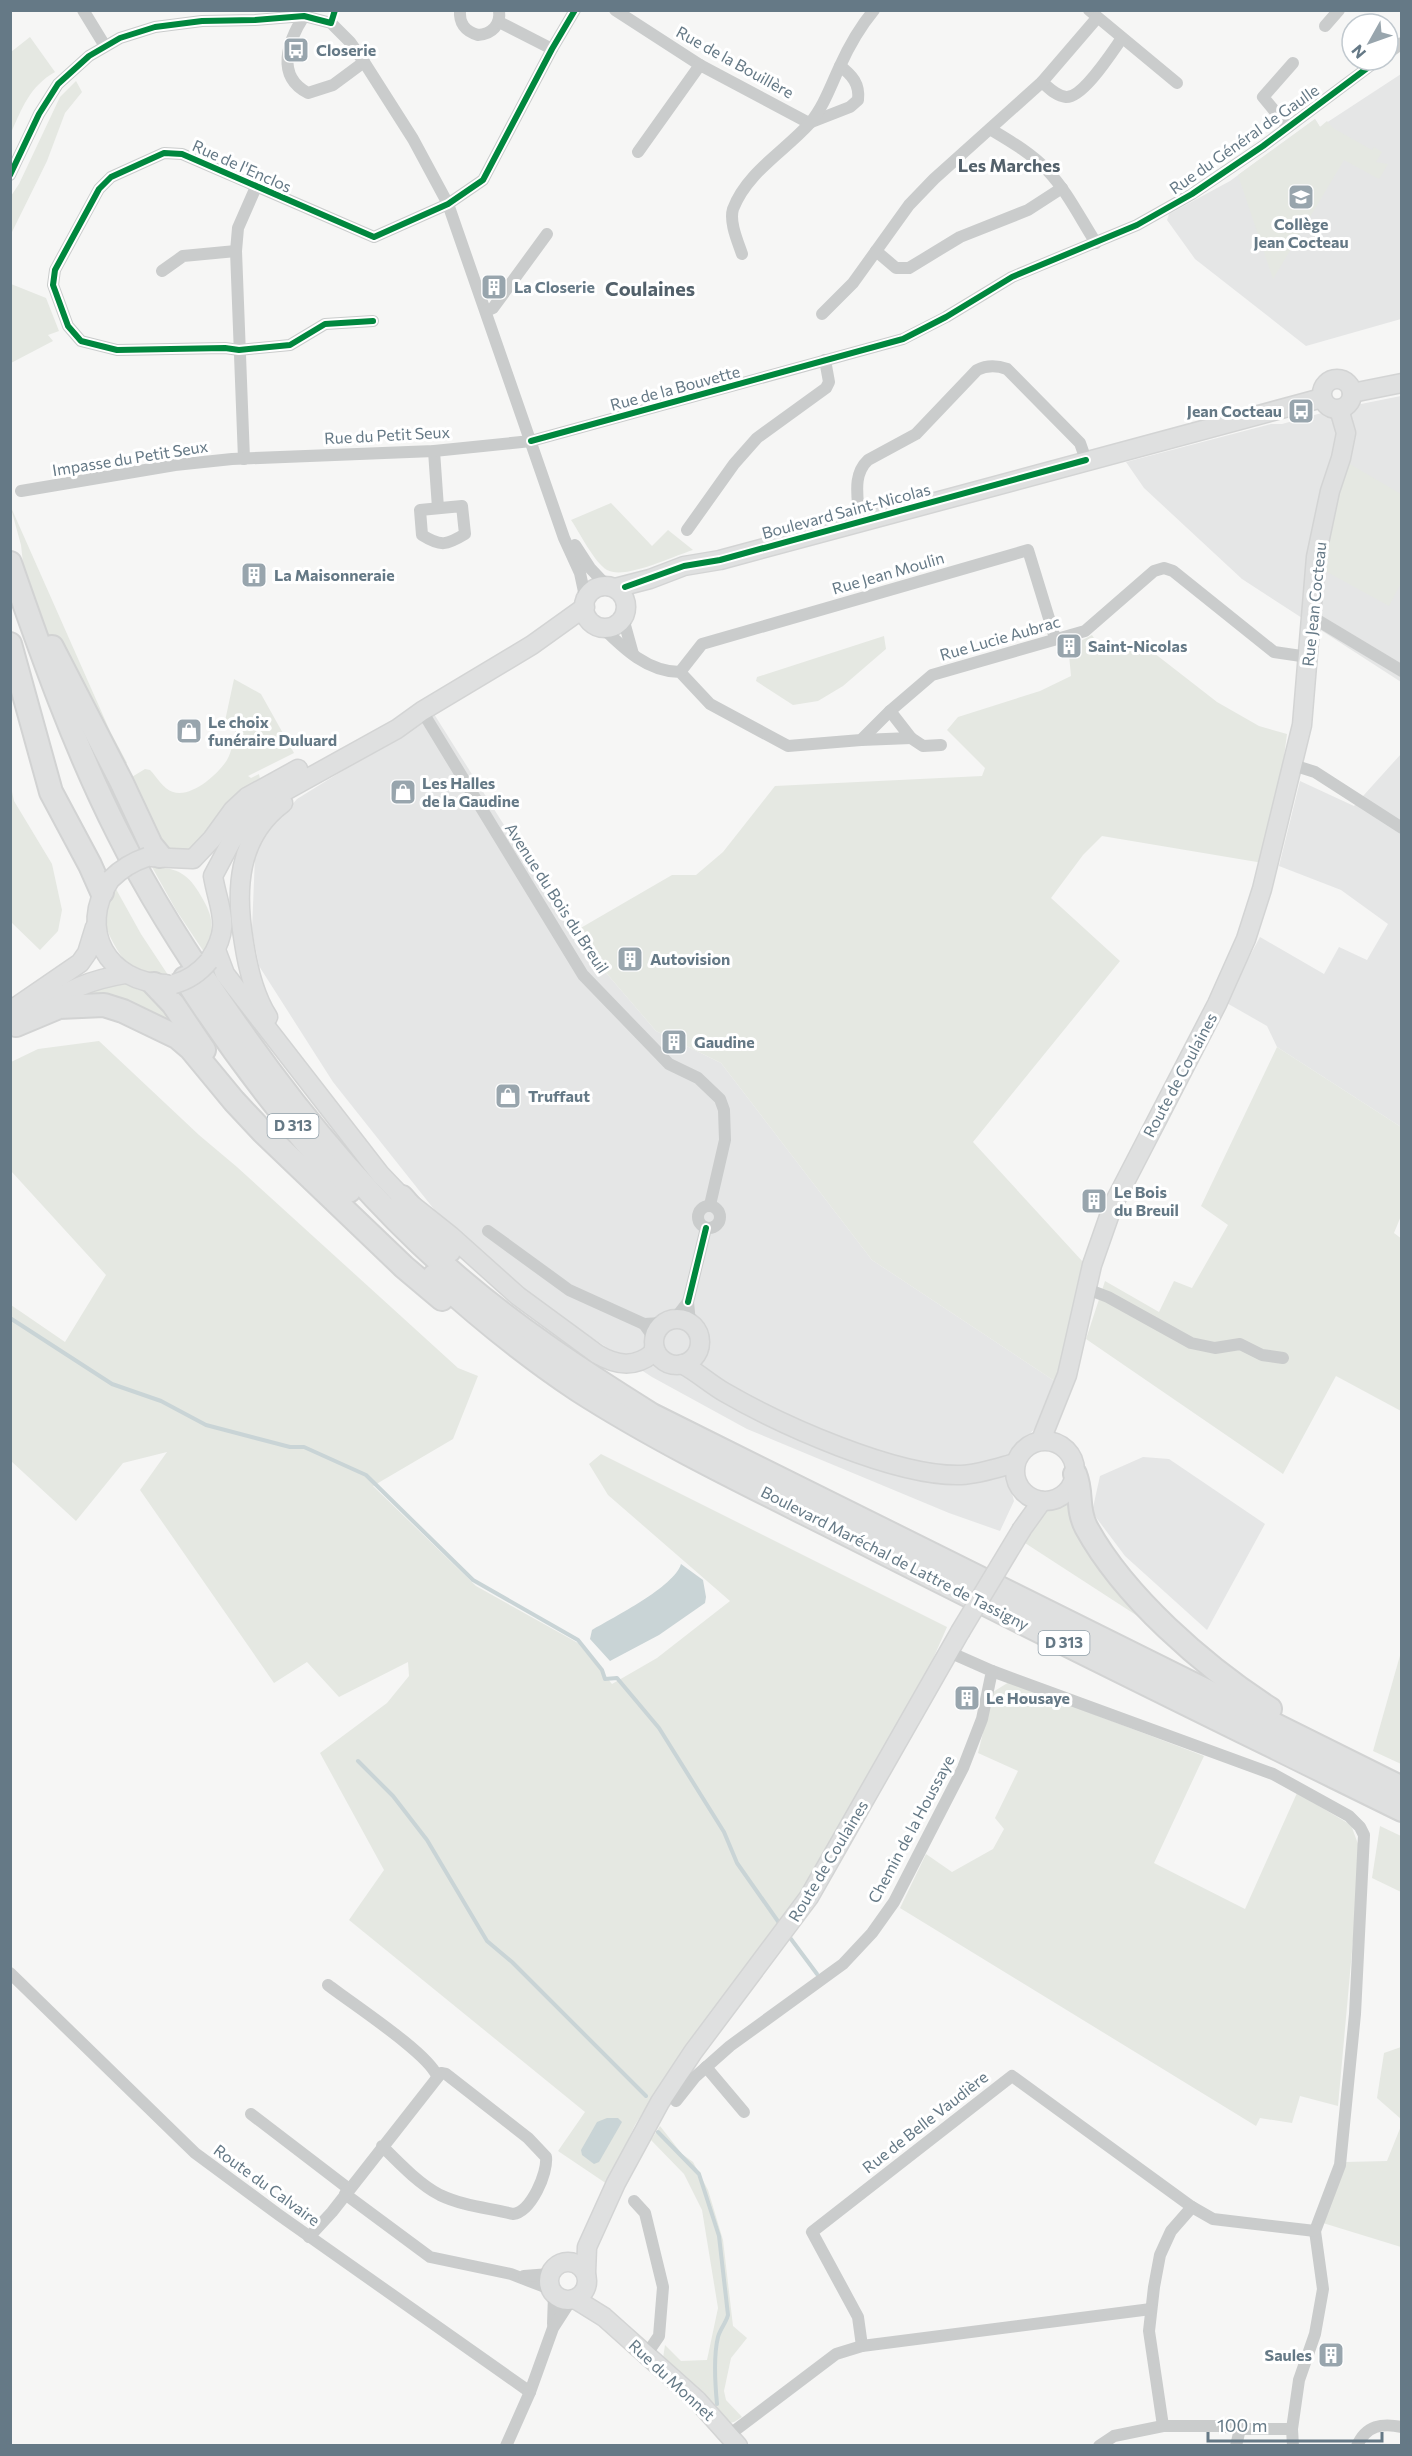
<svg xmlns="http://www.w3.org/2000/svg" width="1412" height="2456" font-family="Commissioner,sans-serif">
	<rect width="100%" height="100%" fill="#f6f6f5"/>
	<g fill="#e5e6e6">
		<polygon points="1401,74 1401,319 1306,346 1195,259 1167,220 1169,214 1230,181 1315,119 1320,127"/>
		<polygon points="1401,396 1401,682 1242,579 1144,488 1126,462 1271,424 1282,424 1336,409"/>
		<polygon points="434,714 572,933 656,1031 721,1063 872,1260 1056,1382 1041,1422 1008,1457 1007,1473 1014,1501 1000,1531 949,1513 747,1429 652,1377 612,1351 524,1292 437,1213 333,1082 259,966 252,930 255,856 265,835 297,799"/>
		<polygon points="1401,754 1401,1127 1277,1047 1267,1026 1225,1002 1260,937 1324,974 1339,947 1367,960 1388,924 1341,890 1279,866 1300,781 1354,806"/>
		<polygon points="1143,1457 1169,1459 1265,1524 1207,1630 1125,1556 1092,1512 1100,1476"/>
	</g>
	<g fill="#e5e8e2">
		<path d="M30,37L55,72C30,86 22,108 11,133V52Z"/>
		<polygon points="76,81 82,92 65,113 47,161 11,234 11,196 19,184 60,97"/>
		<polygon points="1315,119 1320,127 1327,121 1333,128 1372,150 1374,147 1382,152 1376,162 1388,164 1379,179 1344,160 1273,279 1238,175"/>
		<polygon points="11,284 46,298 59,331 48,335 53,341 11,363"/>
		<polygon points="1348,463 1401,494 1401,583 1389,606 1320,568 1324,543 1329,540 1331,531 1327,527"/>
		<path d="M611,503L652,546L668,530L693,550C673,556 625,580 607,570C594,562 580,533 571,520Z"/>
		<polygon points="10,505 110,731 127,763 115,768 48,639 25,581 21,545"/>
		<polygon points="1092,635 1103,652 1145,646 1217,702 1259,726 1287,734 1282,772 1263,863 1102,836 1083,855 1051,898 1120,961 973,1142 1083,1262 1056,1382 872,1260 721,1063 656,1031 572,933 672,875 696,875 723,852 775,786 982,776 985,768 947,730 958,717 1040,691 1071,676 1069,655 1075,650 1075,644"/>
		<polygon points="884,636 886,649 843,686 818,701 793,705 756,681 757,677"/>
		<path d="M234,679L261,694L294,753L248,776L251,778L259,774L262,788L204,848L160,856L122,783L145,769L150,770C157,777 163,789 173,792C192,798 218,774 227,760C233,750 234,734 237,723L225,721Z"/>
		<polygon points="11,787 14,801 52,864 62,910 58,931 40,950 11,922"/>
		<path d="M152,867C179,868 188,874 201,896C214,918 215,929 204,952L176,910Z"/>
		<path d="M116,889L141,934L168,975L150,974L128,967C112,940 92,918 116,889Z"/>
		<polygon points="114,979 139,990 151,992 175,1026 88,995 88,991"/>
		<polygon points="99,1041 199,1135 237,1167 458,1368 478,1376 453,1439 373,1486 476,1586 578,1643 612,1684 657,1658 730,1601 608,1495 589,1464 601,1454 947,1627 918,1693 809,1881 673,2065 635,2125 607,2184 558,2151 585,2112 349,1920 384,1870 320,1753 387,1703 409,1676 408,1662 339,1697 307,1662 274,1683 140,1490 167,1452 123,1463 76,1521 11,1461 11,1305 65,1342 106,1275 11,1171 11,1062 38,1049"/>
		<polygon points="1277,1047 1401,1127 1401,1216 1394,1233 1402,1239 1401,1411 1336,1376 1283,1474 1086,1339 1105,1281 1159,1312 1174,1281 1192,1288 1228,1225 1201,1206"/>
		<polygon points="1071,1493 1074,1504 1176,1641 1025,1543 1049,1505 1054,1504"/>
		<polygon points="1401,1652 1401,1764 1373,1751"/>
		<polygon points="1009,1682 1204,1756 1154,1863 1245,1909 1297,1793 1351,1825 1361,1852 1338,2106 1300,2096 1292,2123 1260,2118 1256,2126 900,1908 926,1854 952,1872 993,1849 1004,1829 995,1818 1018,1771 978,1753 993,1692"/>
		<polygon points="1380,1826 1401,1836 1401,1892 1372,1878"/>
		<polygon points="1401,2047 1402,2047 1401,2119 1377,2098 1384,2053"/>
		<polygon points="660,2126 682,2154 693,2162 708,2190 723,2240 733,2326 747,2338 731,2358 724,2391 726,2400 742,2417 734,2422 725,2424 663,2358 665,2345 681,2361 707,2360 718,2308 702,2210 684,2174 651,2140"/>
		<polygon points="1401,2126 1401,2247 1323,2223 1345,2162 1387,2161"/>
	</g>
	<g fill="#c9d4d6">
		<path d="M681,1564L703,1580L706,1597L705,1603L659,1635L610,1661L590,1639L592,1630C614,1617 674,1587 681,1564Z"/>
		<polygon points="607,2118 618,2118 622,2122 599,2162 594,2164 582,2155 581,2150 597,2122"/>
	</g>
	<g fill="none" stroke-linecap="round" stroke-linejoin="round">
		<g stroke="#c9d4d6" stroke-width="4">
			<polyline points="10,1318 112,1384 161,1401 206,1425 290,1447 304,1447 366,1475 473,1580 578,1640 602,1670 605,1679 617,1678 659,1728 724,1832 737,1863 782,1927"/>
			<polyline points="358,1761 393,1796 427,1840 487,1941 512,1962 646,2096"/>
			<polyline points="788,1935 817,1974"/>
			<path d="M658,2132L699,2174L719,2236L728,2315C726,2323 720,2329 718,2337C713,2357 715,2383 717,2404"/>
		</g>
		<g stroke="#d3d4d4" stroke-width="21">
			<g id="secondary">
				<circle cx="1337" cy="394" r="15"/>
				<polyline points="1352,393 1402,383"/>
				<circle cx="605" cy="607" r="21"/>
				<polyline points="615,588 650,579 684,566 720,560 1322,398"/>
				<polyline points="149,857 193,859 212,839 233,810 247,797 298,769"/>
				<path d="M110,880C77,930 108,983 166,984"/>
				<path d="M216,950L225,974L380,1174L402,1197L451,1236L518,1296L597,1354C617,1366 635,1368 653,1353L654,1348"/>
				<path d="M210,959C232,925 219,911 213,876L231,842L249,817L265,802L397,729L422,711L532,645L585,607"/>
				<path d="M41,1008C71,989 89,980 125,974"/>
				<polyline points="10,1011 80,963 87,953 95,927"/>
				<path d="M268,1017C254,995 248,969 244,943C235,891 237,837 283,803"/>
				<circle cx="677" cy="1342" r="23"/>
				<path d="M682,1364C697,1372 709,1383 724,1392C781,1425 896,1477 961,1475C980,1474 997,1468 1015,1463"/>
				<polyline points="1041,1440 1067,1375 1092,1265 1113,1205 1217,1004 1246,939 1262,889 1302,725 1316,557 1330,491 1341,458 1346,433 1339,409"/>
				<circle cx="1045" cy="1471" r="30"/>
				<polyline points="1022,1529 1042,1501"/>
				<circle cx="568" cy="2281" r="19"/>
				<polyline points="586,2273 587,2247 616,2183 660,2102 693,2052 809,1897 960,1632"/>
				<polyline points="575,2299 604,2317 697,2400 738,2446"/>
			</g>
		</g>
		<g stroke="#d2d3d3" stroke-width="26">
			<g id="highway">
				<path d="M10,563C42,655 74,746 118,833C153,903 196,969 242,1033C302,1118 369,1199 447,1268C510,1324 580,1370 652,1415L1402,1788"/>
				<polyline points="10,644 51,792 90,865 102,892"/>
				<polyline points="52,647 122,783 151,845 160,856"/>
				<path d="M185,978C233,1053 288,1125 349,1191"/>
				<polyline points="154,984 173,1004 204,1050"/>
				<polyline points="16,1025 59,1007 104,1005 123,1011 177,1037 191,1049 234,1101 263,1132 404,1267 442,1299"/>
				<polyline points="402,1197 449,1251"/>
				<path d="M434,1276C479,1317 527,1356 578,1390C670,1449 770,1495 868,1545C1045,1635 1223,1722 1402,1810"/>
				<path d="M1075,1474C1083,1494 1076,1507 1086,1527C1124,1597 1204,1666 1270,1709"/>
			</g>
		</g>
		<g stroke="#cacccc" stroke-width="12">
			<polyline points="83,10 105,46"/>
			<path d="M460,10C459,24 465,31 478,35C492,34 501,25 499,10"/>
			<polyline points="615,10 700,65 809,123"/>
			<polyline points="1089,10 1177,83"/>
			<path d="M304,16C288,41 275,76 308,93L333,85L364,62"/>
			<polyline points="499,22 552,49"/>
			<polyline points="1325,26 1339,10"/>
			<polyline points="1388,53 1402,43"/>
			<path d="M1042,82C1049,88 1056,96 1066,97C1083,98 1112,52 1122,38"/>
			<path d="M809,123L850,107L858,100C860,84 852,75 840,66"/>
			<polyline points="1288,127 1263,97 1293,63"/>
			<path d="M990,129C1010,141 1031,153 1047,170C1067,191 1080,218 1096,243"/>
			<polyline points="638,152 700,65"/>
			<polyline points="10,175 39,114 58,84 89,56 120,38 155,27 202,21 255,20 304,16 331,23 350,42 364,62 413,139 448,204 564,538 580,573 586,601"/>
			<polyline points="876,251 896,268 909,268 960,237 1028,210 1062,188"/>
			<path d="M742,254C738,242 729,222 733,209C747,172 785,151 810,123C824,106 831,85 840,66C849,46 860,27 874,10"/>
			<polyline points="162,271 183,256 236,251"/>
			<polyline points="486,311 493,308 547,234"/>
			<polyline points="822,314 853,283 909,205 934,179 1042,82 1097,18"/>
			<polyline points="373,321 325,324 290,345 239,350 225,348 117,350 81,341 68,326 53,285 55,270 99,189 111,177 164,153 182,154 374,237 448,204 483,180 552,49 575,10"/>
			<polyline points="434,451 438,508"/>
			<polyline points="244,459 236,251 238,228 256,187"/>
			<polyline points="21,491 175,465 232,459 434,451 531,441 903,339 946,317 1012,277 1137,225 1192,194 1263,146 1378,60"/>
			<path d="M462,506L465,534C447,545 441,547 422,535L420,510Z"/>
			<path d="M859,521C859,500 851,476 868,460L916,434L977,370C987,365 996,365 1007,369L1080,443L1086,460"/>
			<polyline points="687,530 734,464 757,438 826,388 829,382 825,360"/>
			<polyline points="575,545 590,568 607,586"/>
			<polyline points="1312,617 1402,671"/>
			<polyline points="623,618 633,654"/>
			<path d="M602,627C624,649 648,672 680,672L710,704L788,746L861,740L890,711L932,675L1085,631L1154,571L1164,568L1173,571L1274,652L1308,657"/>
			<polyline points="680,672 702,644 1028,550 1055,638"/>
			<polyline points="422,711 583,975 669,1064 698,1078 720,1099 724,1110 725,1140 710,1205"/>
			<polyline points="911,738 923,746 941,745"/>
			<polyline points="861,740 911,738 890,711"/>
			<polyline points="1293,765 1315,772 1402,828"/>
			<circle cx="709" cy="1217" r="11"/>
			<polyline points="488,1231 569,1290 644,1324 662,1323"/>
			<polyline points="1087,1289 1108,1297 1191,1343 1215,1348 1240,1344 1262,1355 1283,1358"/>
			<polyline points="675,1319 688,1302"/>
			<polyline points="690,1323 688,1302 706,1228"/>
			<polyline points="644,1324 654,1338"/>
			<polyline points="992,1671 1273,1774 1349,1816 1360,1827 1364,1835 1355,2014 1340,2165 1315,2231 1323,2289 1315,2334 1299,2380 1292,2429 1293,2446"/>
			<polyline points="10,1973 195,2153 279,2215 530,2392"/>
			<path d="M328,1985C351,2003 428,2053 437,2076"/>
			<polyline points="706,2067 744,2112"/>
			<polyline points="676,2101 695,2077 730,2046 843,1964 872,1933 894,1902 963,1768 982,1719 992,1671 949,1652"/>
			<polyline points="251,2114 349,2189"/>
			<polyline points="345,2194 430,2257 511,2274 550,2289"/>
			<polyline points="634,2201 645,2213 663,2287 659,2336 646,2355"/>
			<path d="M309,2237L332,2212L441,2073L446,2074L528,2138L546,2157C548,2173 531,2212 513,2214C489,2208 463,2206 440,2195C419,2184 399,2163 382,2146"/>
			<polyline points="524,2276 550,2274"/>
			<polyline points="553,2324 554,2295"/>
			<polyline points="862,2346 858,2317 812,2232 1012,2076 1192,2207 1213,2219 1315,2231"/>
			<polyline points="1163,2426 1149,2331 1154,2287 1160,2255 1171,2231 1192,2207"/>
			<polyline points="729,2435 836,2354 862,2346 1151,2309"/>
			<polyline points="506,2446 530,2392 553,2328 571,2300"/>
			<polyline points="1099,2446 1114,2436 1163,2426 1219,2426 1240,2429 1292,2429"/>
			<polyline points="1236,2446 1240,2429"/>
			<path d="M1357,2446C1366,2425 1382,2423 1402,2427"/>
		</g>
		<use href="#secondary" stroke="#dfe0e0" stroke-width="18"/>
		<use href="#highway" stroke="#dfe0e0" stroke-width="22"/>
		<g stroke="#d3d4d4" stroke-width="21" stroke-linecap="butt">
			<g id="secondary-bridge">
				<path d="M111,879C122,868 132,862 147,857"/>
				<path d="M174,984C189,980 199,973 209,961"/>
				<polyline points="960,1632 1022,1529"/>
			</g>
		</g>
		<use href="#secondary-bridge" stroke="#dfe0e0" stroke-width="18"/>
		<g stroke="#fff" stroke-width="10">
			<g id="cycleway">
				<polyline points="10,175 39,114 58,84 89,56 120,38 155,27 202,21 255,20 304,16 331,23 335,10"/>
				<polyline points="373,321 325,324 290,345 239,350 225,348 117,350 81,341 68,326 53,285 55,270 99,189 111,177 164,153 182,154 374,237 448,204 483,180 552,49 575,10"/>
				<polyline points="531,441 903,339 946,317 1012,277 1137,225 1192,194 1263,146 1378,60"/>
				<polyline points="625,587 684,566 720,560 1086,460"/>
				<polyline points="688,1302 706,1228"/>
			</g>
		</g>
		<use href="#cycleway" stroke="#00873e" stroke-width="6"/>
	</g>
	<defs>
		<g id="bus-square" transform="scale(1.35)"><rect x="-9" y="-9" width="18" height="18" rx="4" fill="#98a5ad" stroke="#fff"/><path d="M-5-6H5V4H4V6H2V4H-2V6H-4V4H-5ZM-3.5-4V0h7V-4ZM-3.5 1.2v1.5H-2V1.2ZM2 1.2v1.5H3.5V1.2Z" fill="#fff"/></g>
		<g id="school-square" transform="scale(1.35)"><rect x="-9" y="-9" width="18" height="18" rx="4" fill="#98a5ad" stroke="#fff"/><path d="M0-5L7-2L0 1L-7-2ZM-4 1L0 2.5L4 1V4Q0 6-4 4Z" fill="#fff"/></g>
		<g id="building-square" transform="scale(1.35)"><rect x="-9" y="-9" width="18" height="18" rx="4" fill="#98a5ad" stroke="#fff"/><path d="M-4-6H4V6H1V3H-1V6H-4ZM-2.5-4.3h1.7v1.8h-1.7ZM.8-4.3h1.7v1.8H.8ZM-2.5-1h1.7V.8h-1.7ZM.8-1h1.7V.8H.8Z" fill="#fff"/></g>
		<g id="shop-square" transform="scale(1.35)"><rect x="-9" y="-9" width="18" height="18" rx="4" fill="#98a5ad" stroke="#fff"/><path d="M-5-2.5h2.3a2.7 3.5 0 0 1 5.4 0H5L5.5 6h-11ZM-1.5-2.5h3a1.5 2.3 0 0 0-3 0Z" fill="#fff"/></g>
	</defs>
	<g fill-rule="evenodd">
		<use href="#bus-square" x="296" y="50"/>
		<use href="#school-square" x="1301" y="197"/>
		<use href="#building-square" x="494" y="287"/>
		<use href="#bus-square" x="1301" y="411"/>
		<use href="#building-square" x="254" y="575"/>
		<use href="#building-square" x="1069" y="646"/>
		<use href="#shop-square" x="189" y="731"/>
		<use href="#shop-square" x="403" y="792"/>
		<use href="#building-square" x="630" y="959"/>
		<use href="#building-square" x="674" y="1042"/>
		<use href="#shop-square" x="508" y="1096"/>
		<use href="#building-square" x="1094" y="1201"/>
		<use href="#building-square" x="967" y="1698"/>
		<use href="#building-square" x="1331" y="2355"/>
	</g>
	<g text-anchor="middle" stroke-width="6" stroke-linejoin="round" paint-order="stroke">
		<g fill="#fff" stroke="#93a1aa" stroke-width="1.5">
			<rect x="267.5" y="1114" width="51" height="24" rx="4.5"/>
			<rect x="1038.5" y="1631" width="51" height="24" rx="4.5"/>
		</g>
		<g font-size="15" font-weight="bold" fill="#657986">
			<text x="293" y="1131">D 313</text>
			<text x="1064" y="1648">D 313</text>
		</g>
		<g font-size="16" font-weight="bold" fill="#657986" stroke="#fff" text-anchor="start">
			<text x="316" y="56">Closerie</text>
			<text x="1301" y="230" text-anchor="middle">Collège<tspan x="1301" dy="18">Jean Cocteau</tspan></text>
			<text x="514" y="293">La Closerie</text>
			<text x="1282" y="417" text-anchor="end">Jean Cocteau</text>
			<text x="274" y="581">La Maisonneraie</text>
			<text x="1088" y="652">Saint-Nicolas</text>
			<text x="208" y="728">Le choix<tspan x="208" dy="18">funéraire Duluard</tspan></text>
			<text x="422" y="789">Les Halles<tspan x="422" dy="18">de la Gaudine</tspan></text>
			<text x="650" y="965">Autovision</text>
			<text x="694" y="1048">Gaudine</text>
			<text x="528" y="1102">Truffaut</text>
			<text x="1114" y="1198">Le Bois<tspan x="1114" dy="18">du Breuil</tspan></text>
			<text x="986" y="1704">Le Housaye</text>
			<text x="1312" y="2361" text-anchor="end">Saules</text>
		</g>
		<g font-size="16" fill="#657986" stroke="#fff">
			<text transform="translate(735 62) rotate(29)" y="6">Rue de la Bouillère</text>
			<text transform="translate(1244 139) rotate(-35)" y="6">Rue du Général de Gaulle</text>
			<text transform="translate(242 166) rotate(24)" y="6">Rue de l'Enclos</text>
			<text transform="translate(675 388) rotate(-15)" y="6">Rue de la Bouvette</text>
			<text transform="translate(387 435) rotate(-3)" y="6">Rue du Petit Seux</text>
			<text transform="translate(130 458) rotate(-9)" y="6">Impasse du Petit Seux</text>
			<text transform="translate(846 511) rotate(-15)" y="6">Boulevard Saint-Nicolas</text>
			<text transform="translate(888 573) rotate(-16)" y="6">Rue Jean Moulin</text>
			<text transform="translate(1314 604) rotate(-84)" y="6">Rue Jean Cocteau</text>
			<text transform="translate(1000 638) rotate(-16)" y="6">Rue Lucie Aubrac</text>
			<text transform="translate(557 898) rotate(57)" y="6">Avenue du Bois du Breuil</text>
			<text transform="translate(1180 1075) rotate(-62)" y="6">Route de Coulaines</text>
			<text transform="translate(895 1558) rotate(27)" y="6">Boulevard Maréchal de Lattre de Tassigny</text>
			<text transform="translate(911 1829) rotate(-62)" y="6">Chemin de la Houssaye</text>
			<text transform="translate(828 1861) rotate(-59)" y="6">Route de Coulaines</text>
			<text transform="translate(925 2122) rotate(-38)" y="6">Rue de Belle Vaudière</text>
			<text transform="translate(267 2185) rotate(36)" y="6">Route du Calvaire</text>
			<text transform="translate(672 2380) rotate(43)" y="6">Rue du Monnet</text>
		</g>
		<g font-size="18" font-weight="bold" fill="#53616b" stroke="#fff">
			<text x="1009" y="172">Les Marches</text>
		</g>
		<g font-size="20" font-weight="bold" fill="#53616b" stroke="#fff">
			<text x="650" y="296">Coulaines</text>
		</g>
	</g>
	<rect width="1412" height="2456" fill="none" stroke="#657986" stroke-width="24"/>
	<g transform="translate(1370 42) rotate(230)"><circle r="28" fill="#ffffff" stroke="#c1c9cf" stroke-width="1.5"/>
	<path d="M0-4.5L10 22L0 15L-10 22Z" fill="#98a5ad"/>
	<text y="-9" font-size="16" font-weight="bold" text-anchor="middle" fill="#657986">N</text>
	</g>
	<path d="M1208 2432v9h174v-9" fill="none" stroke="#657986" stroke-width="3"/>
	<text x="1217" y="2432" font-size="18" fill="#657986" stroke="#ffffff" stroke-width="4.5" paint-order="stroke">100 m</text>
</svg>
